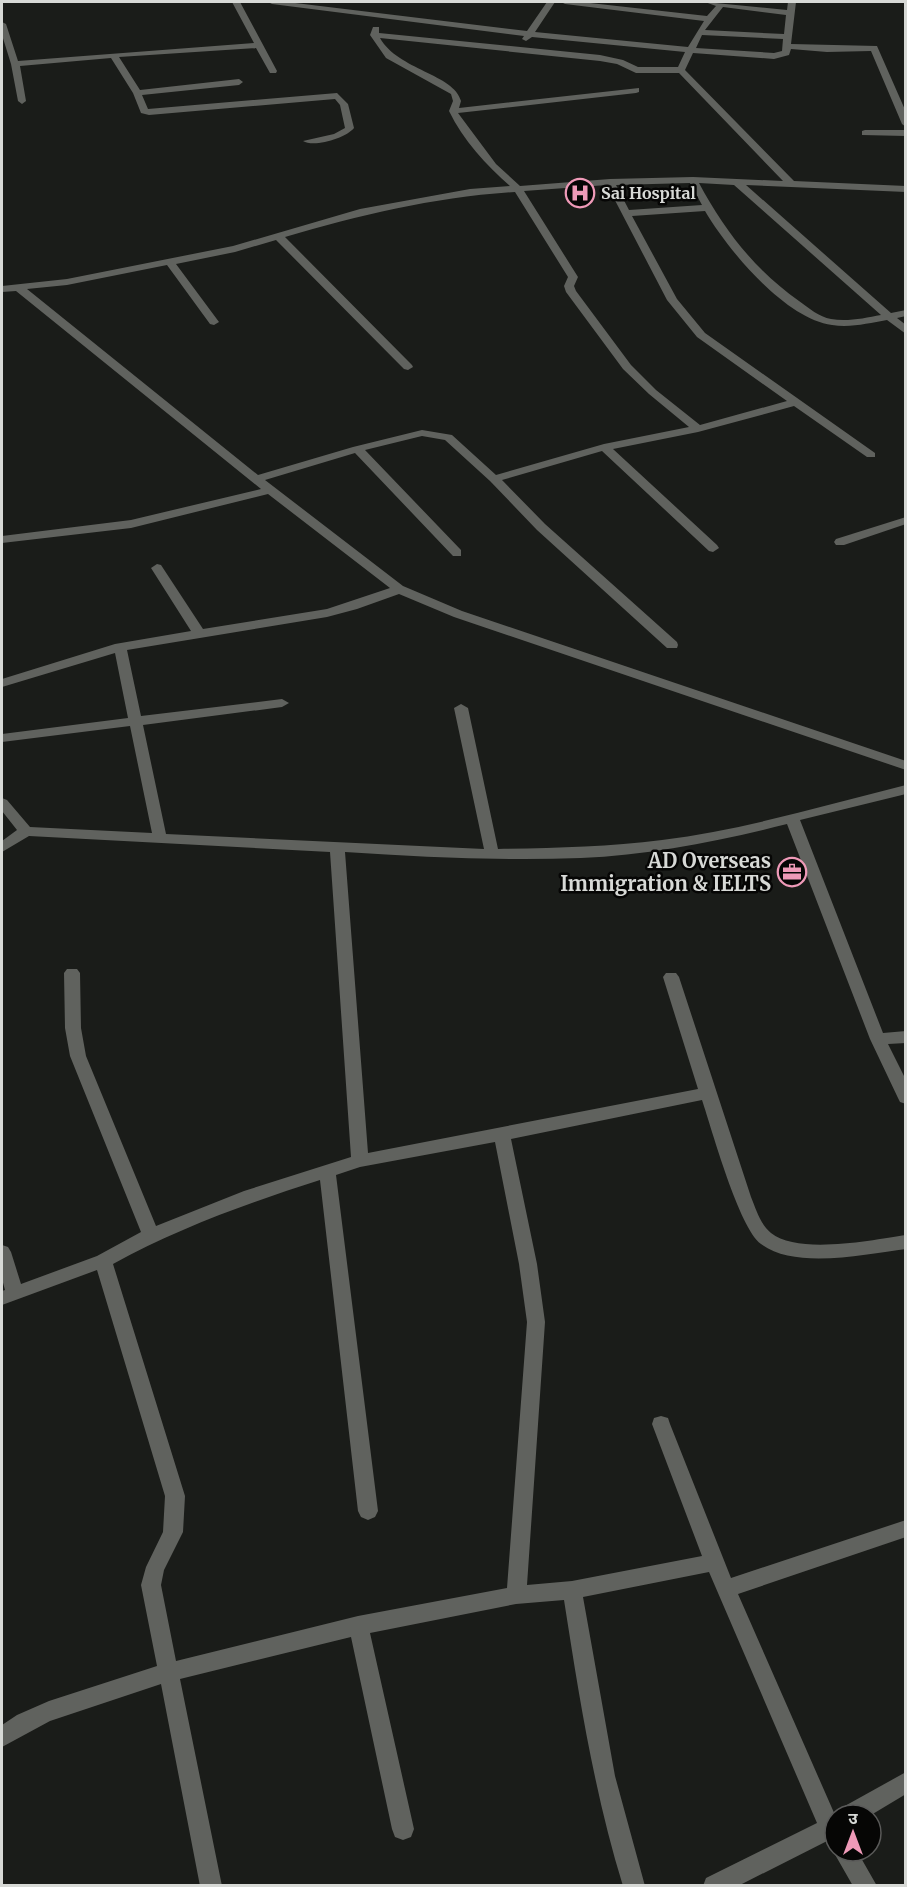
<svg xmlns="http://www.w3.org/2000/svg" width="907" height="1887" font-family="Merriweather,'Noto Sans Devanagari',serif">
	<rect width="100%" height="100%" fill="#1a1c19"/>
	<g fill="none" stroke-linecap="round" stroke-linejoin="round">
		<g fill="#60625e" fill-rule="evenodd">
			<path d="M232,2H240L277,71L276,73H270L256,48L119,57L140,90L239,79L243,82L239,85L142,95L148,109L337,93L348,104L354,128C346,138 314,148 303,141L334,134L345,128L340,105L335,99L149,115L141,113L133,93L111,58L20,66L26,101L22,104L18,101L11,64L2,35V22L6,24L18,61L254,43Z"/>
			<path d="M268,2H287L527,31L547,2H555L535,32L688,47L704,21L565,4L561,2H581L707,16L716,6L705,2L787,10L788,2H796L791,44L877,46L906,112V127L902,124L871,51L827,52L791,49L789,55L774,59L693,53L685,70L794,181L906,186V192L746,185L891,313L906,310V316L897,318L906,325V334L887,320C869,323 851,328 832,325C785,319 728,250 705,211L632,216L677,299L705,333L875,453V457H867L794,406L698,432L613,449L717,545L719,548L713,552L709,551L602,451L502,480L545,524L677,642L678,645L677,648H667L537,530L490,481L445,440L422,436L365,450L461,550V556H453L355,453L265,480L403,586L462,611L906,761V770L454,617L399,594L357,609L327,617L127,650L141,716L282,699L289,703L282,707L143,725L166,834L484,849L454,708L461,704L468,708L498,849C553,848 607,847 662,840C744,830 825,805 906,785V794L800,820L883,1033L906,1031V1043L888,1044L906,1080V1104L900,1102L898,1098L870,1039L787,824C720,841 650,855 581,858C502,861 423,857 345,852L368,1153L698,1089L663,977L666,973H676L679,977L751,1197C756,1209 760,1224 771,1233C798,1255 873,1240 906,1235V1249C866,1254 795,1270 761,1244C739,1228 712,1130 702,1100L511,1139L537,1264L545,1322L527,1585L572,1581L702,1556L652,1424L654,1418L661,1416L668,1418L670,1424L731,1578L906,1520V1537L738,1594L835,1815V1837L738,1886H703L706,1878L817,1823L709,1572L583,1597L615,1776L645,1886H623C594,1792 579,1696 564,1600L516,1604L370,1633L414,1829L411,1837L403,1840L395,1837L392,1829L351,1637L180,1679L222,1886H200L161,1684L50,1721L2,1747V1725L17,1715L49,1701L157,1666L141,1585L146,1567L163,1532L165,1496L97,1270L2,1305V1291L5,1290L2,1279V1245L8,1247L11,1252L21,1284L97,1256L141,1232L70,1056L65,1028L64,973L67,969H77L80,973L81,1028L86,1056L156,1226L244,1191L351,1157L330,852L29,836L2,852V841L17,830L2,811V798L7,800L30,827L152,833L130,726L2,742V734L128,718L115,653L2,687V679L115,644L191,631L151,568L157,564L161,565L203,629L327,609L390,588L268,494L131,528L2,543V536L131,520L261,489L16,291L2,292V286L67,279L233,246L360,209L470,189L510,186C486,165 463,140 449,111L453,101L451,94L386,58L370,35L373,27H379V33L600,55L623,60L638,67H678L685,52L532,37L526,41L522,39L524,36L272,4ZM723,7L786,15L784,34L705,30ZM702,35L783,39L782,51L774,53L696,48ZM380,38L600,61L617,64L636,73H679L783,181L693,177L610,179L520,186L496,164L458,113L636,93L639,92V88L459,108L461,101C454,74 398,70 380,38ZM690,183L702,205L629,210L616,185ZM699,183L734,185L881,315C865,318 847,322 831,319C819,317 809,308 799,301C755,270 724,230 699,183ZM607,185L667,300L697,337L787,401L700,425L656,390L631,365L576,291L574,286L578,277L524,191ZM515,192L568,277L564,286L566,292L623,369L649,394L689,427L604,444L496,475L452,435L422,430L353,447L258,475L27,289L67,285L167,265L210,324L214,325L219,322L176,264L235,252L276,240L404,369L408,370L413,367L412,365L285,237C361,215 435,197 515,192ZM495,1142L519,1264L527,1322L507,1588L358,1616L176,1661L161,1585L164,1570L183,1532L185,1496L113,1264C178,1228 248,1203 320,1180L358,1511L361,1517L368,1520L375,1517L378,1511L336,1175L360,1167Z"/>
			<polygon points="865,130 906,130 906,136 862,135 862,131"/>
			<polygon points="906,517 906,524 844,545 836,545 834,542 836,539"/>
			<polygon points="906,1772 906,1794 871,1815 840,1815 843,1807"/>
			<polygon points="835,1847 835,1851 857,1851 877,1886 853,1886 833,1851"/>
		</g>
	</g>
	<defs>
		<g id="hospital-ring" transform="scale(1.5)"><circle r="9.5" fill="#060605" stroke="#ef9ab8" stroke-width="1.5"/><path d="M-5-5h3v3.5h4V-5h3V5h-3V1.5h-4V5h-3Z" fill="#ef9ab8"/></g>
		<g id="office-ring" transform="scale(1.5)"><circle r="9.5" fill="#060605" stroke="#ef9ab8" stroke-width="1.5"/><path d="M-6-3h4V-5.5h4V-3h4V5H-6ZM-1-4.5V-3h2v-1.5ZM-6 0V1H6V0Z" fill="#ef9ab8"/></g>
	</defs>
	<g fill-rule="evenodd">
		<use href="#hospital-ring" x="580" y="193"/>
		<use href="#office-ring" x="792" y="872"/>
	</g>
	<g text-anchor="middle" stroke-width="5" stroke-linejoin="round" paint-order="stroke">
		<g font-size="16" font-weight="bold" fill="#d7d9d6" stroke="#060605" text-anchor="start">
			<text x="601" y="199">Sai Hospital</text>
		</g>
		<g font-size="20" font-weight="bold" fill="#d7d9d6" stroke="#060605" text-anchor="end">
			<text x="771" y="868">AD Overseas<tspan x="771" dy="23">Immigration &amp; IELTS</tspan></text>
		</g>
	</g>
	<rect width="907" height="1887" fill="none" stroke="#d7d9d6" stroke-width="6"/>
	<g transform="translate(853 1833)"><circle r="28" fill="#060605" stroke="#5a5a59" stroke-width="1.5"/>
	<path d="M0-4.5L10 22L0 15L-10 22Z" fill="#ef9ab8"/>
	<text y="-9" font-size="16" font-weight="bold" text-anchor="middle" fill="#d7d9d6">उ</text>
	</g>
</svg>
